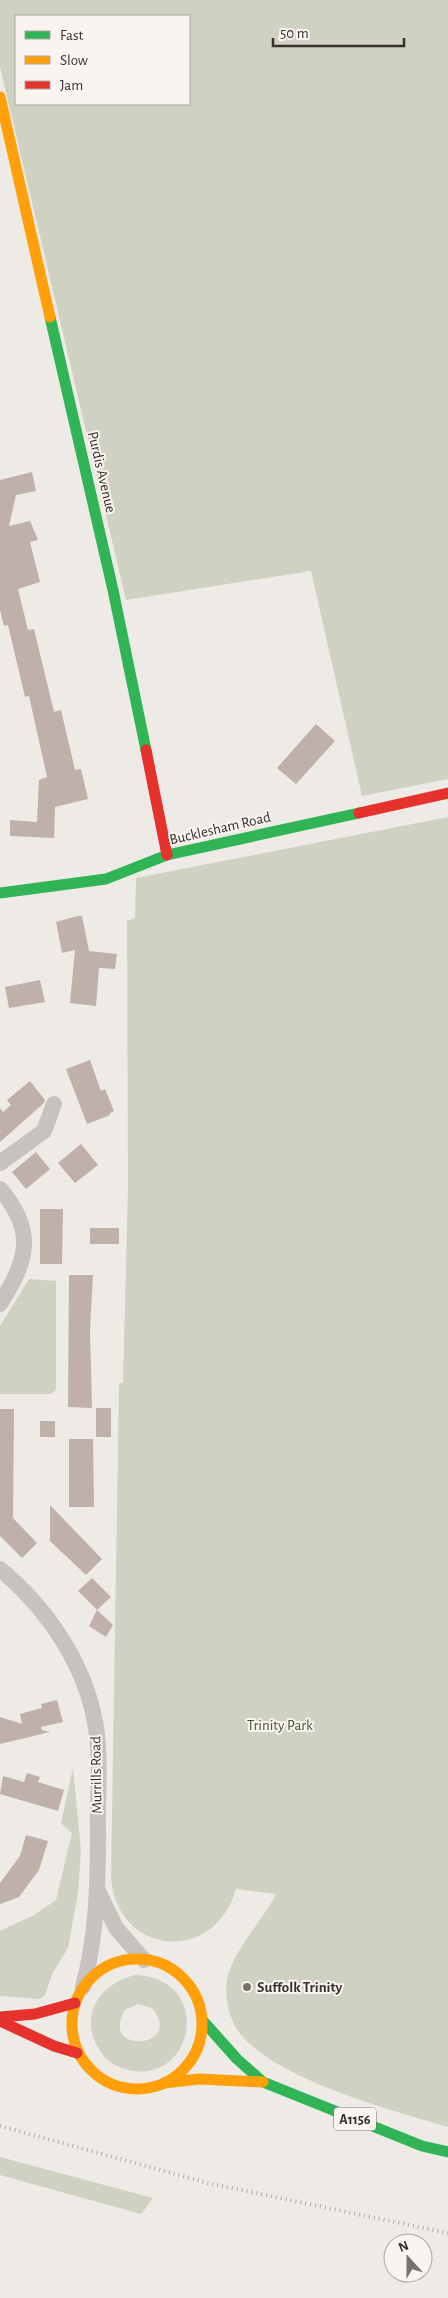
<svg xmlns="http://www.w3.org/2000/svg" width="448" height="2298" font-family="'Alegreya Sans',sans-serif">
	<rect width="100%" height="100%" fill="#eeeae6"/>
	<g fill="#cfd2c2" fill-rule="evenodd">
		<path d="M0,0H448V779L362,796L311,571L126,600L0,67ZM16,16H189V104H16Z"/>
		<path d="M448,817V2127C389,2109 283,2082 242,2036C229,2022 223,1994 228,1975C236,1947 263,1920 276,1894L236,1889C215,1964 118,1957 111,1878L119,1383H123L128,1187L127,921L135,918L136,878Z"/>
		<polygon points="29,1279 56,1281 56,1390 51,1394 0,1394 0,1326"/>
		<polygon points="73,1768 81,1851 78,1892 68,1948 53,1972 45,1995 40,1999 0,1996 0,1931 34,1915 56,1900 72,1833 61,1823"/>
		<path d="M135,1975C212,1978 196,2079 134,2071C122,2069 111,2065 104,2056C76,2023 96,1984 135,1975ZM138,2004L152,2008C186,2048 98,2056 125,2010Z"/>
		<polygon points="0,2157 153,2198 141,2214 0,2175"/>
	</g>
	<g fill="#c0b0aa">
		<polygon points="32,472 36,491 16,495 9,526 30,521 38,540 30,542 40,582 18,589 28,630 34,629 54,712 61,710 75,770 81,769 88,799 55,807 54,838 10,836 10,820 37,822 39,780 47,777 29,696 25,697 8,625 4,626 0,610 0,480"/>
		<polygon points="316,724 335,741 296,784 277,768"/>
		<polygon points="78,916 82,916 89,951 117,954 115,969 99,968 96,1006 70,1003 75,950 62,953 56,922"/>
		<polygon points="40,980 45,1002 9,1008 5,987"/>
		<polygon points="90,1060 101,1091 105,1089 114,1111 110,1113 110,1115 87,1124 66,1069"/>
		<polygon points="30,1081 45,1100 44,1103 0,1142 0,1108 3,1112 11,1105 7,1100"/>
		<polygon points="81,1144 98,1165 75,1183 58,1163"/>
		<polygon points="36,1152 50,1169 26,1189 12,1172"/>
		<polygon points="40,1209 63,1209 62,1264 40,1264"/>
		<rect x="90" y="1228" width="29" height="16"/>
		<polygon points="69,1275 93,1275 90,1330 92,1408 68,1407"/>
		<rect x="96" y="1408" width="15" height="29"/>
		<polygon points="0,1409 14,1409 13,1518 37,1543 22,1558 0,1536"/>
		<rect x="40" y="1421" width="15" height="16"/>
		<polygon points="69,1439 93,1439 94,1507 69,1507"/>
		<polygon points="50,1505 102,1559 86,1575 50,1541"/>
		<polygon points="92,1578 111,1597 97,1610 78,1591"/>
		<polygon points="97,1610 113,1625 106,1637 89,1626"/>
		<polygon points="57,1700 63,1722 41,1727 42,1730 50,1732 0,1744 0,1717 22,1724 20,1714 42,1708 41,1704"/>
		<polygon points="27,1773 40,1777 38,1782 64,1790 58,1811 0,1794 3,1776 24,1782"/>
		<polygon points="26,1835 48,1841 39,1870 19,1897 0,1904 0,1883 20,1856"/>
	</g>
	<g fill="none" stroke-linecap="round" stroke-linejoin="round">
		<g stroke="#c8c2be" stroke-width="16">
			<polyline points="0,1163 44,1131 54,1104"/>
			<path d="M0,1189C36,1231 28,1260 0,1304"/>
			<path d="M0,1569C50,1611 89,1669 97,1735C101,1766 97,1799 98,1830C98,1883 97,1935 83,1987"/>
			<polyline points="98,1891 116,1928 144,1960"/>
		</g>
		<g stroke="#30b455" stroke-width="11">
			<polyline points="50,317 113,590 146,750"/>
			<polyline points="0,893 106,879 167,855 359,813"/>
			<polyline points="204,2022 237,2059 263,2082 422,2146 448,2152"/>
		</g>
		<g stroke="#ff9f0a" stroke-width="11">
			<polyline points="0,97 50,317"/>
			<circle cx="137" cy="2024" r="65"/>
			<polyline points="164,2083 199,2079 263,2082"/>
		</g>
		<g stroke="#e5322d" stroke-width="11">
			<polyline points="146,750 167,855"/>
			<polyline points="359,813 448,793"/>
			<polyline points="0,2017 35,2014 75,2003"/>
			<polyline points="0,2021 54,2046 77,2053"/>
		</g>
		<polyline stroke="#afaba9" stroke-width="4" stroke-dasharray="1 4" stroke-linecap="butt" points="0,2126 208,2183 448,2233"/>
	</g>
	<circle fill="#78716d" stroke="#f9f4ef" stroke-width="2" cx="247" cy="1987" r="5"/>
	<g text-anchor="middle" stroke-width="4" stroke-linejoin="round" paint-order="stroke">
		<rect fill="#f9f4ef" stroke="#726b66" stroke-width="1" x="334" y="2107.5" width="42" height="23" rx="4"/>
		<g font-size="14" font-weight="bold" fill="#38302c">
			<text x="355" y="2124">A1156</text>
		</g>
		<g font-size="15" fill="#38302c" stroke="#f9f4ef">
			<text transform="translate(102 472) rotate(77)" y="5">Purdis Avenue</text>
			<text transform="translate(220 828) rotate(-13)" y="5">Bucklesham Road</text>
			<text transform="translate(96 1775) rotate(-91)" y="5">Murrills Road</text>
		</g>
		<g font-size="15" fill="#485433" stroke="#f9f4ef">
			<text x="280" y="1730">Trinity Park</text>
		</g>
		<g font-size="15" font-weight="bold" fill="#38302c" stroke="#f9f4ef" text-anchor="start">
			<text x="257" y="1992">Suffolk Trinity</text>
		</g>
	</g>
	<rect x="15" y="15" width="175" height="90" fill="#f9f4ef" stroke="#aca6a1"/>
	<rect x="25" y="31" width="25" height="8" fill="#30b455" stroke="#aca6a1"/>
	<text x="60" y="40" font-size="15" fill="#38302c">Fast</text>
	<rect x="25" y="56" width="25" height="8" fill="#ff9f0a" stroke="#aca6a1"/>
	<text x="60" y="65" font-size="15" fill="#38302c">Slow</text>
	<rect x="25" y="81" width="25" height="8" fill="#e5322d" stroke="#aca6a1"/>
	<text x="60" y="90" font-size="15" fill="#38302c">Jam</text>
	<g transform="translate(408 2258) rotate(339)"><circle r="24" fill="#f9f4ef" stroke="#aca6a1"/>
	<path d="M0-4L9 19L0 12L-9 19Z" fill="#78716d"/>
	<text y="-8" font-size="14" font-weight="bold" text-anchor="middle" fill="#38302c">N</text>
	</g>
	<path d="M273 38v8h131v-8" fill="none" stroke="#38302c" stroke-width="2.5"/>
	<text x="280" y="38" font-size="15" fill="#38302c" stroke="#f9f4ef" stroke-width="4" paint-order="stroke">50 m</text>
</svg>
